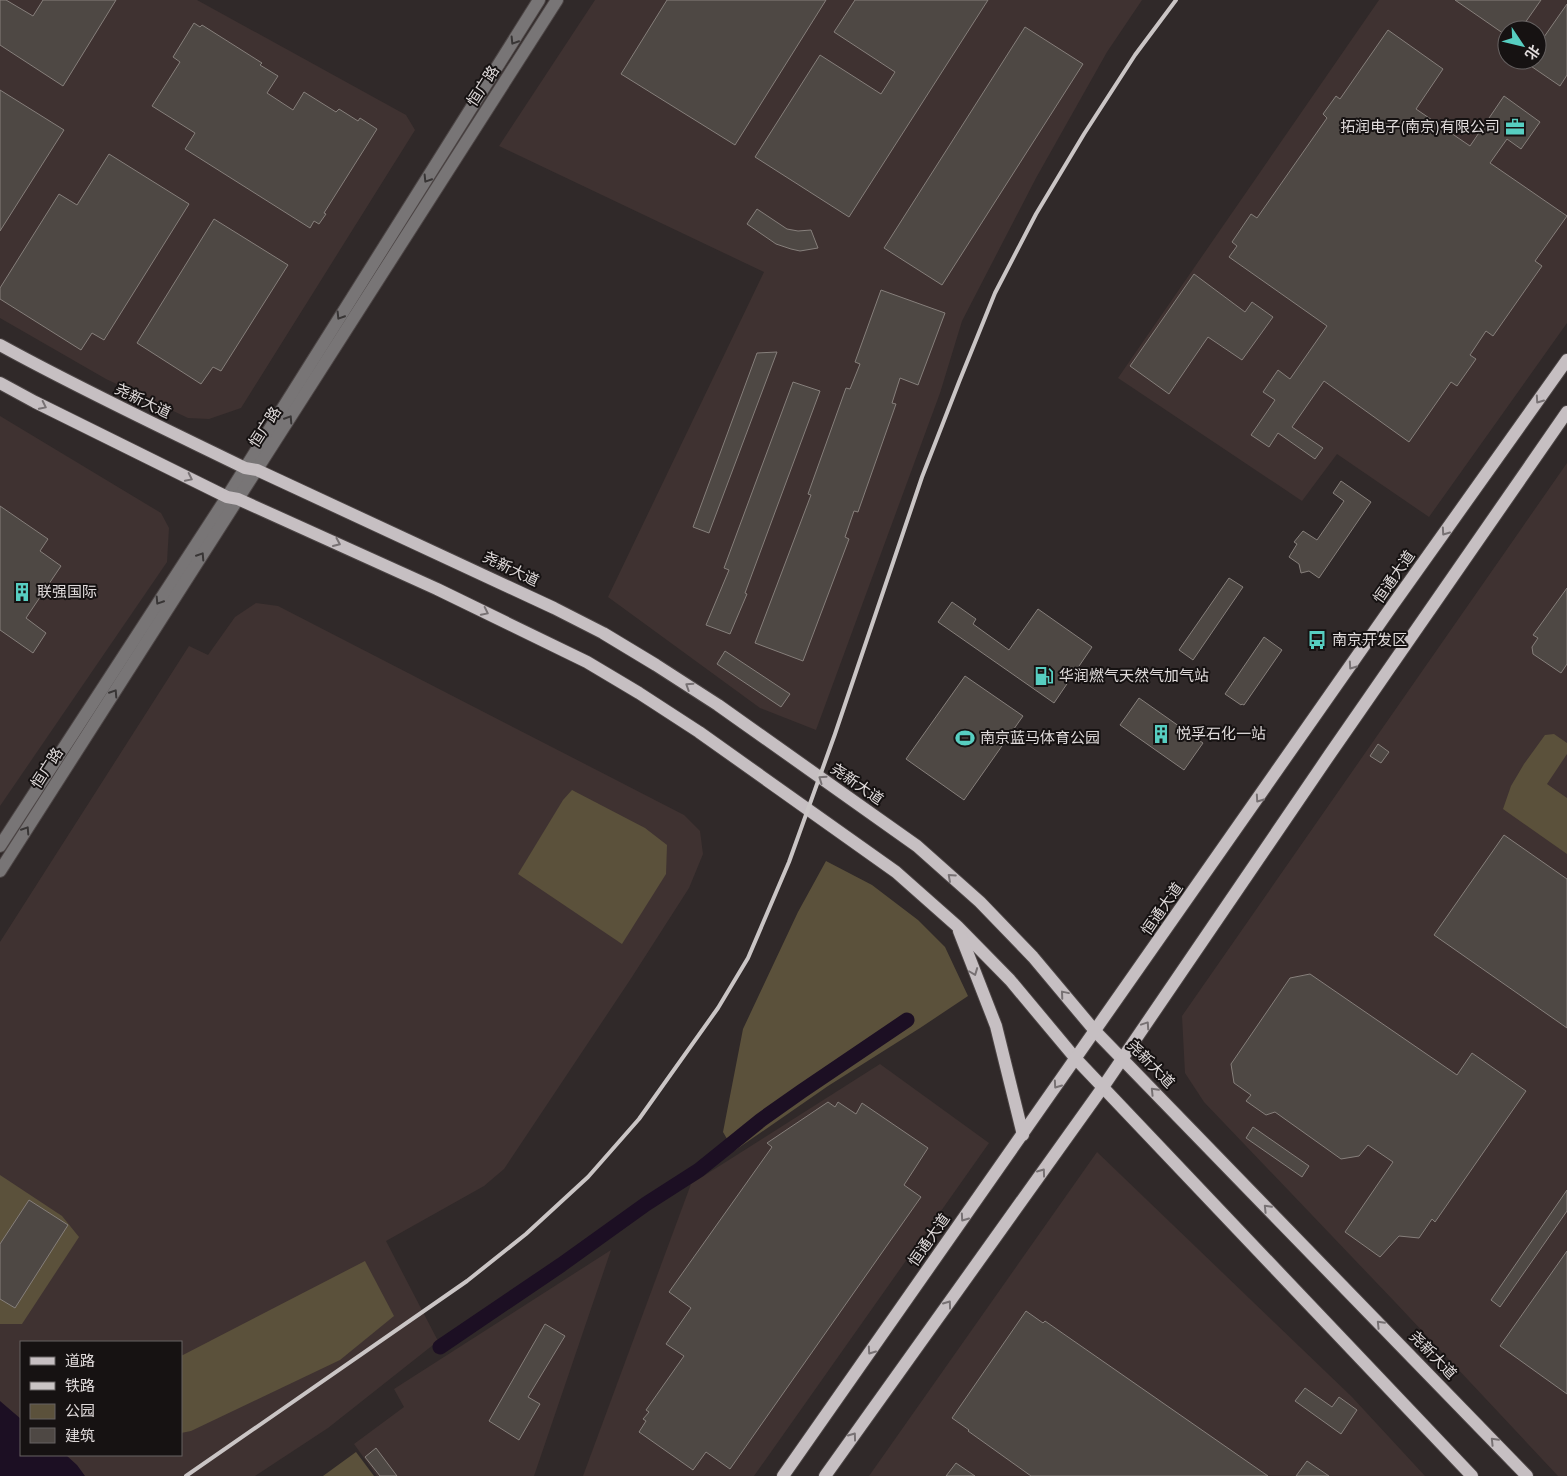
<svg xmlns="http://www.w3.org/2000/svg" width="1567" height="1476" font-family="Montserrat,'Noto Sans SC',sans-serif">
	<rect width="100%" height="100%" fill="#302929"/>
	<g fill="#3f3231" fill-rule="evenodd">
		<polygon points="0,0 197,0 406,115 415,130 241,408 209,419 188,418 106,379 0,318"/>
		<polygon points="595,0 1142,0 1107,52 1036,178 962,321 940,393 816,730 760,708 608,597 764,272 499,146"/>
		<path d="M1379,0H1567V323L1429,517L1337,454L1302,501L1118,378ZM1507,30H1537V60H1507Z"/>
		<polygon points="0,416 161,513 169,528 167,562 0,806"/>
		<polygon points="1567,463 1567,1476 1558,1476 1395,1302 1204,1102 1185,1073 1182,1016"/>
		<path d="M256,603L278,606L684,815L700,831L703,854L689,888L630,980L504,1169L484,1186L386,1241L438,1341L328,1428L255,1476H0V942L189,646L208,655L235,617ZM21,1342H181V1455H21Z"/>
		<polygon points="880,1064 989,1143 754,1476 583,1476 691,1184"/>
		<polygon points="1097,1152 1352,1397 1425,1476 869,1476"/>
		<polygon points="611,1250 534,1476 377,1476 354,1444 404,1407 394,1389"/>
	</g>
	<g fill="#5b513b">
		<polygon points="1554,734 1567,743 1567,754 1547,784 1567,798 1567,854 1503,809 1511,786 1524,764 1545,735"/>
		<polygon points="572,790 645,828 667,845 666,874 622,944 518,874 563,800"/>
		<polygon points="826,861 872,885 918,920 945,947 968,996 920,1028 828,1086 734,1151 723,1132 743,1029 798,912"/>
		<polygon points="0,1175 62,1216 79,1237 22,1324 0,1324"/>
		<polygon points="365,1261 394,1316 340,1360 191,1431 181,1433 181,1356"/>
		<polygon points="356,1452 374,1476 323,1476"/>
	</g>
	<polygon fill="#1c0f23" points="0,1401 21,1419 21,1455 66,1455 77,1465 85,1476 0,1476"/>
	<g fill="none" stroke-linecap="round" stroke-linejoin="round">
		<polyline stroke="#1c0f23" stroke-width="15" points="440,1347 561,1265 646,1204 699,1170 761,1120 802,1091 907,1020"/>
	</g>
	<g fill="#4e4844" stroke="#867f7b">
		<polygon points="0,0 6,0 33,16 43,0 116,0 63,86 0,45"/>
		<polygon points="667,0 826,0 735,145 621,74"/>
		<polygon points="855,0 988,0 849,217 755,157 820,55 881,94 895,72 834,32"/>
		<polygon points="1455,0 1541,0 1520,30 1507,30 1507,36"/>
		<polygon points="1567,4 1567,75 1560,86 1522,60 1537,60 1537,47"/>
		<polygon points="194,23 200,27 202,25 262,63 260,65 278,76 267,93 293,110 304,92 336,112 339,109 358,121 360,118 377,129 324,213 326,214 319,224 314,221 310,228 185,149 195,133 152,106 180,62 173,57"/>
		<polygon points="1025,27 1083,64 942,285 884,248"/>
		<polygon points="1388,30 1443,69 1416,109 1470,146 1504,96 1540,122 1521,149 1507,139 1490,163 1567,216 1535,261 1542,266 1493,336 1486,331 1470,355 1476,359 1457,386 1451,382 1409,442 1324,381 1292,427 1323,448 1315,459 1278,433 1269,447 1251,435 1275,400 1263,392 1278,370 1290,379 1327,326 1229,257 1237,246 1232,242 1251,214 1257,218 1327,118 1323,114 1336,96 1340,99"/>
		<polygon points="0,90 64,130 0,231"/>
		<polygon points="109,154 189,204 104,340 92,333 81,350 0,299 0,288 59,194 77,205"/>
		<polygon points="757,209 787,229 798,231 811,230 818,248 800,251 791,249 776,244 747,224"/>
		<polygon points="214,219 288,265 221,371 213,367 201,384 137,343"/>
		<polygon points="1194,274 1245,312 1252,302 1273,317 1242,360 1208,337 1169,394 1130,366"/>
		<polygon points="881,290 945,313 918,385 900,378 892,403 896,404 858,512 854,511 845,537 849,539 803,661 755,643 811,495 808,494 846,388 850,389 860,364 855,362"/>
		<polygon points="777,352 709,533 693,527 757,353"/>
		<polygon points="793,382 820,391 745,593 747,594 730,634 706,625 729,570 724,568"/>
		<polygon points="1341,481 1371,502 1319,578 1309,571 1301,573 1299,564 1289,557 1297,544 1294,542 1303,531 1317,540 1344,501 1333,493"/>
		<polygon points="0,506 48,539 40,551 61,566 26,618 46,633 33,653 0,630"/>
		<polygon points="1229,578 1243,587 1193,660 1179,650"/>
		<polygon points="1567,588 1567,664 1561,673 1533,654 1532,647 1538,638 1533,635"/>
		<polygon points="952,602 976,619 973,624 1009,650 1038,609 1092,647 1054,703 938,622"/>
		<polygon points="1264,637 1282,650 1244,705 1242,704 1241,705 1225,694"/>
		<polygon points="725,651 790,694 781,707 717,664"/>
		<polygon points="965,676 1023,716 964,800 906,759"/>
		<polygon points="1139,698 1203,743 1184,770 1120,725"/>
		<polygon points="1378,744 1389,752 1381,763 1370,756"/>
		<polygon points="1504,835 1567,879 1567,1028 1434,935"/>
		<polygon points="1310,974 1457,1075 1472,1053 1526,1091 1435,1222 1432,1219 1419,1238 1399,1236 1380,1257 1345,1232 1393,1162 1368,1145 1359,1156 1341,1159 1275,1112 1266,1115 1246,1101 1251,1095 1234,1083 1231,1064 1290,978"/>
		<polygon points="828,1102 835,1107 838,1102 856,1114 862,1103 928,1148 904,1185 921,1197 730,1469 706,1452 693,1470 639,1432 646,1421 643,1419 649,1412 646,1410 684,1356 666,1344 691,1308 669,1292 772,1147 767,1143"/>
		<polygon points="1253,1127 1309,1166 1302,1177 1246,1138"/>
		<polygon points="1567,1190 1567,1211 1500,1307 1491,1300"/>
		<polygon points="29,1200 68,1225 15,1308 0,1299 0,1244"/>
		<polygon points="1567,1251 1567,1394 1500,1346"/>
		<polygon points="1026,1311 1043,1323 1045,1321 1268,1476 1031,1476 968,1431 969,1430 952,1418"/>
		<polygon points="545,1324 565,1336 528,1397 540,1404 519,1440 489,1421"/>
		<polygon points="1305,1388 1332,1407 1339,1397 1357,1410 1341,1434 1295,1401"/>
		<polygon points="376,1448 397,1476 380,1476 365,1457"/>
		<polygon points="1307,1461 1329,1476 1296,1476"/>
		<polygon points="956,1463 975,1476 946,1476"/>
	</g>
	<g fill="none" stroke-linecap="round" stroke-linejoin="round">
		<g stroke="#4c4545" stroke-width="14">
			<g id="minor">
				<polyline points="0,846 227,497 539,0"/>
				<polyline points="0,871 557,0"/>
			</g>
		</g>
		<g stroke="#4c4545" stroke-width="14">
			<g id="major">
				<path d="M0,345C80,389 163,428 245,468L257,470L554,608L603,633L656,665L718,705L917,846L980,902L1033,957L1095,1031L1527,1476"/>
				<polyline points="0,383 35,402 227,497 238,499 437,589 587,662 639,693 699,732 896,872 957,926 1010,980 1076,1059 1472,1476"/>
				<polyline points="959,931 996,1026 1023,1135"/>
				<polyline points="783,1476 1392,606 1567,360"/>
				<polyline points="825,1476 1103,1087 1330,754 1567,412"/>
			</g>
		</g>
		<use href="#minor" stroke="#787576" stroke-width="12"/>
		<use href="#major" stroke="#c6bfc2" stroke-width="12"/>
		<polyline stroke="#cac5c5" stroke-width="4" points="186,1476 467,1281 526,1234 588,1177 639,1119 718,1008 748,958 789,862 835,734 922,477 959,382 995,293 1036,214 1084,134 1135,55 1176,0"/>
	</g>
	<defs><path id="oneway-chevron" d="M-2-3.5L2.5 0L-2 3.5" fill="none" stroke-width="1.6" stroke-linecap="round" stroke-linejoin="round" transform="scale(1.25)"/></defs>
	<g stroke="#383535">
		<use href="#oneway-chevron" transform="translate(514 41) rotate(122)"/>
		<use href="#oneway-chevron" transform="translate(427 179) rotate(122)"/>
		<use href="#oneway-chevron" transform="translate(340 316) rotate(122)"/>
		<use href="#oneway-chevron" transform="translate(289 419) rotate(-57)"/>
		<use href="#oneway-chevron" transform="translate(201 556) rotate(-57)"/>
		<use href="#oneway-chevron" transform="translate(159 601) rotate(123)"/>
		<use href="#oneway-chevron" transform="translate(114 693) rotate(-57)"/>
		<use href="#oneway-chevron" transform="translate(26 830) rotate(-57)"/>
	</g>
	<g stroke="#777173">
		<use href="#oneway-chevron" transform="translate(1539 400) rotate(125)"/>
		<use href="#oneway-chevron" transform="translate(43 406) rotate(26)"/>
		<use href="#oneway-chevron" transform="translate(189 478) rotate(26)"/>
		<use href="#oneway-chevron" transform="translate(1445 532) rotate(125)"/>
		<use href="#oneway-chevron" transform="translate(337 543) rotate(24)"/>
		<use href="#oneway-chevron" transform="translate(485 612) rotate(26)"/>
		<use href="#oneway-chevron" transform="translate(1352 666) rotate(125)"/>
		<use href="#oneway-chevron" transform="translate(689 686) rotate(-147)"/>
		<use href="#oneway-chevron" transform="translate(822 779) rotate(-145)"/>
		<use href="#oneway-chevron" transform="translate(1259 799) rotate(125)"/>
		<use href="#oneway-chevron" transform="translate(951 877) rotate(-138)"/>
		<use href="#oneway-chevron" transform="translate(974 972) rotate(69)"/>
		<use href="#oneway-chevron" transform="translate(1064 994) rotate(-130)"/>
		<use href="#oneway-chevron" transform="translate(1146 1025) rotate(-56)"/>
		<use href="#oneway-chevron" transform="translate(1057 1085) rotate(125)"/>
		<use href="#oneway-chevron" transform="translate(1154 1091) rotate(-134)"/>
		<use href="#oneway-chevron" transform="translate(1042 1172) rotate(-54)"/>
		<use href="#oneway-chevron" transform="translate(1267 1208) rotate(-134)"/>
		<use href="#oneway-chevron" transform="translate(964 1218) rotate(125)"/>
		<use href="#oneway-chevron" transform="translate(948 1304) rotate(-54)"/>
		<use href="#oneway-chevron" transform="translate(1380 1324) rotate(-134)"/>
		<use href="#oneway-chevron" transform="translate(871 1351) rotate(125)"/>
		<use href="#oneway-chevron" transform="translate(853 1436) rotate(-54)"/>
		<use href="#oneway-chevron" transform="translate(1494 1441) rotate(-134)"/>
	</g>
	<defs>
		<g id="office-bare" transform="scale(1.5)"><path d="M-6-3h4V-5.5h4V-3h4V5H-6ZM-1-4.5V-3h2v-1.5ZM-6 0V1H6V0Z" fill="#57cec1" stroke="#161212" stroke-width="2.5" paint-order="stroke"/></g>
		<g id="building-bare" transform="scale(1.5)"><path d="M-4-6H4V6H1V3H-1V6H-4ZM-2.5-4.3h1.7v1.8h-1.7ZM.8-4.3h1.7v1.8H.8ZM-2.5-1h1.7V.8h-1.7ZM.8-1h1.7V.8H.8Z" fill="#57cec1" stroke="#161212" stroke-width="2.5" paint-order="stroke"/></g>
		<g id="bus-bare" transform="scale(1.5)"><path d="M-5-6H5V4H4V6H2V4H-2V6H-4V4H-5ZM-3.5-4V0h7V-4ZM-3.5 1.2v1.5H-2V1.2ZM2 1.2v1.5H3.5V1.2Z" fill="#57cec1" stroke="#161212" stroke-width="2.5" paint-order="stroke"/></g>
		<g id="fuel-bare" transform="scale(1.5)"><path d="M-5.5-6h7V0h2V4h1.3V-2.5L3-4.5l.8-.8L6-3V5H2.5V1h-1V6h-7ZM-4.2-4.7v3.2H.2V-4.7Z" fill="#57cec1" stroke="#161212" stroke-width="2.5" paint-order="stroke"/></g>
		<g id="stadium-bare" transform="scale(1.5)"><path d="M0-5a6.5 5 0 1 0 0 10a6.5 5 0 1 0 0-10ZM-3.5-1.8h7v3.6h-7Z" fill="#57cec1" stroke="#161212" stroke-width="2.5" paint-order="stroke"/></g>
	</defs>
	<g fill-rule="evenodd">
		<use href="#office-bare" x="1515" y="127"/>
		<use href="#building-bare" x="22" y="592"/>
		<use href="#bus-bare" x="1317" y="640"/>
		<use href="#fuel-bare" x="1044" y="676"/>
		<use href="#building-bare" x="1161" y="734"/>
		<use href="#stadium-bare" x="965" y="738"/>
	</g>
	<g text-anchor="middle" stroke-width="4" stroke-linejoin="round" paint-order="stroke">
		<g font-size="15" fill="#e0dbdb" stroke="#161212">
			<text transform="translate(483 86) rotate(-57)" y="5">恒广路</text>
			<text transform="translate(143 401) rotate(26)" y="5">尧新大道</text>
			<text transform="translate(265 427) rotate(-57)" y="5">恒广路</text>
			<text transform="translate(511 569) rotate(26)" y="5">尧新大道</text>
			<text transform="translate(1394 577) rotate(-55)" y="5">恒通大道</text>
			<text transform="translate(47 768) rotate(-57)" y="5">恒广路</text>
			<text transform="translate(857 784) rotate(35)" y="5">尧新大道</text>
			<text transform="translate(1162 909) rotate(-55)" y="5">恒通大道</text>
			<text transform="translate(1151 1064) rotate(46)" y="5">尧新大道</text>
			<text transform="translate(929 1240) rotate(-55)" y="5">恒通大道</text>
			<text transform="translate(1433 1355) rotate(46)" y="5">尧新大道</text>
		</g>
		<g font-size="15" fill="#e0dbdb" stroke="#161212" text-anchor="start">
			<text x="1500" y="132" text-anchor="end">拓润电子(南京)有限公司</text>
			<text x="37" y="597">联强国际</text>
			<text x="1332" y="645">南京开发区</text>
			<text x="1059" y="681">华润燃气天然气加气站</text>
			<text x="1176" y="739">悦孚石化一站</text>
			<text x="980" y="743">南京蓝马体育公园</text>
		</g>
	</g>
	<rect x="20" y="1341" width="162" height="115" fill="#161212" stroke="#676262"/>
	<rect x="30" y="1357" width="25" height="8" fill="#c6bfc2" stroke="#676262"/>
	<text x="65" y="1366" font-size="15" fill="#e0dbdb">道路</text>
	<rect x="30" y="1382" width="25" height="8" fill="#cac5c5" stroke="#676262"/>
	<text x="65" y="1391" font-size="15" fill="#e0dbdb">铁路</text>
	<rect x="30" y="1404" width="25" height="15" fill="#5b513b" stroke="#676262"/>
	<text x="65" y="1416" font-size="15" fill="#e0dbdb">公园</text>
	<rect x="30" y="1428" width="25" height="15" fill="#4e4844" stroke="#676262"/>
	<text x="65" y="1441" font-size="15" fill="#e0dbdb">建筑</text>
	<g transform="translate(1522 45) rotate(125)"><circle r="24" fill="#161212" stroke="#676262"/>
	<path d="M0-4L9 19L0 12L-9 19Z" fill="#57cec1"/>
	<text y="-8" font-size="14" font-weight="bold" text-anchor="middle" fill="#e0dbdb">北</text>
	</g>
</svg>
